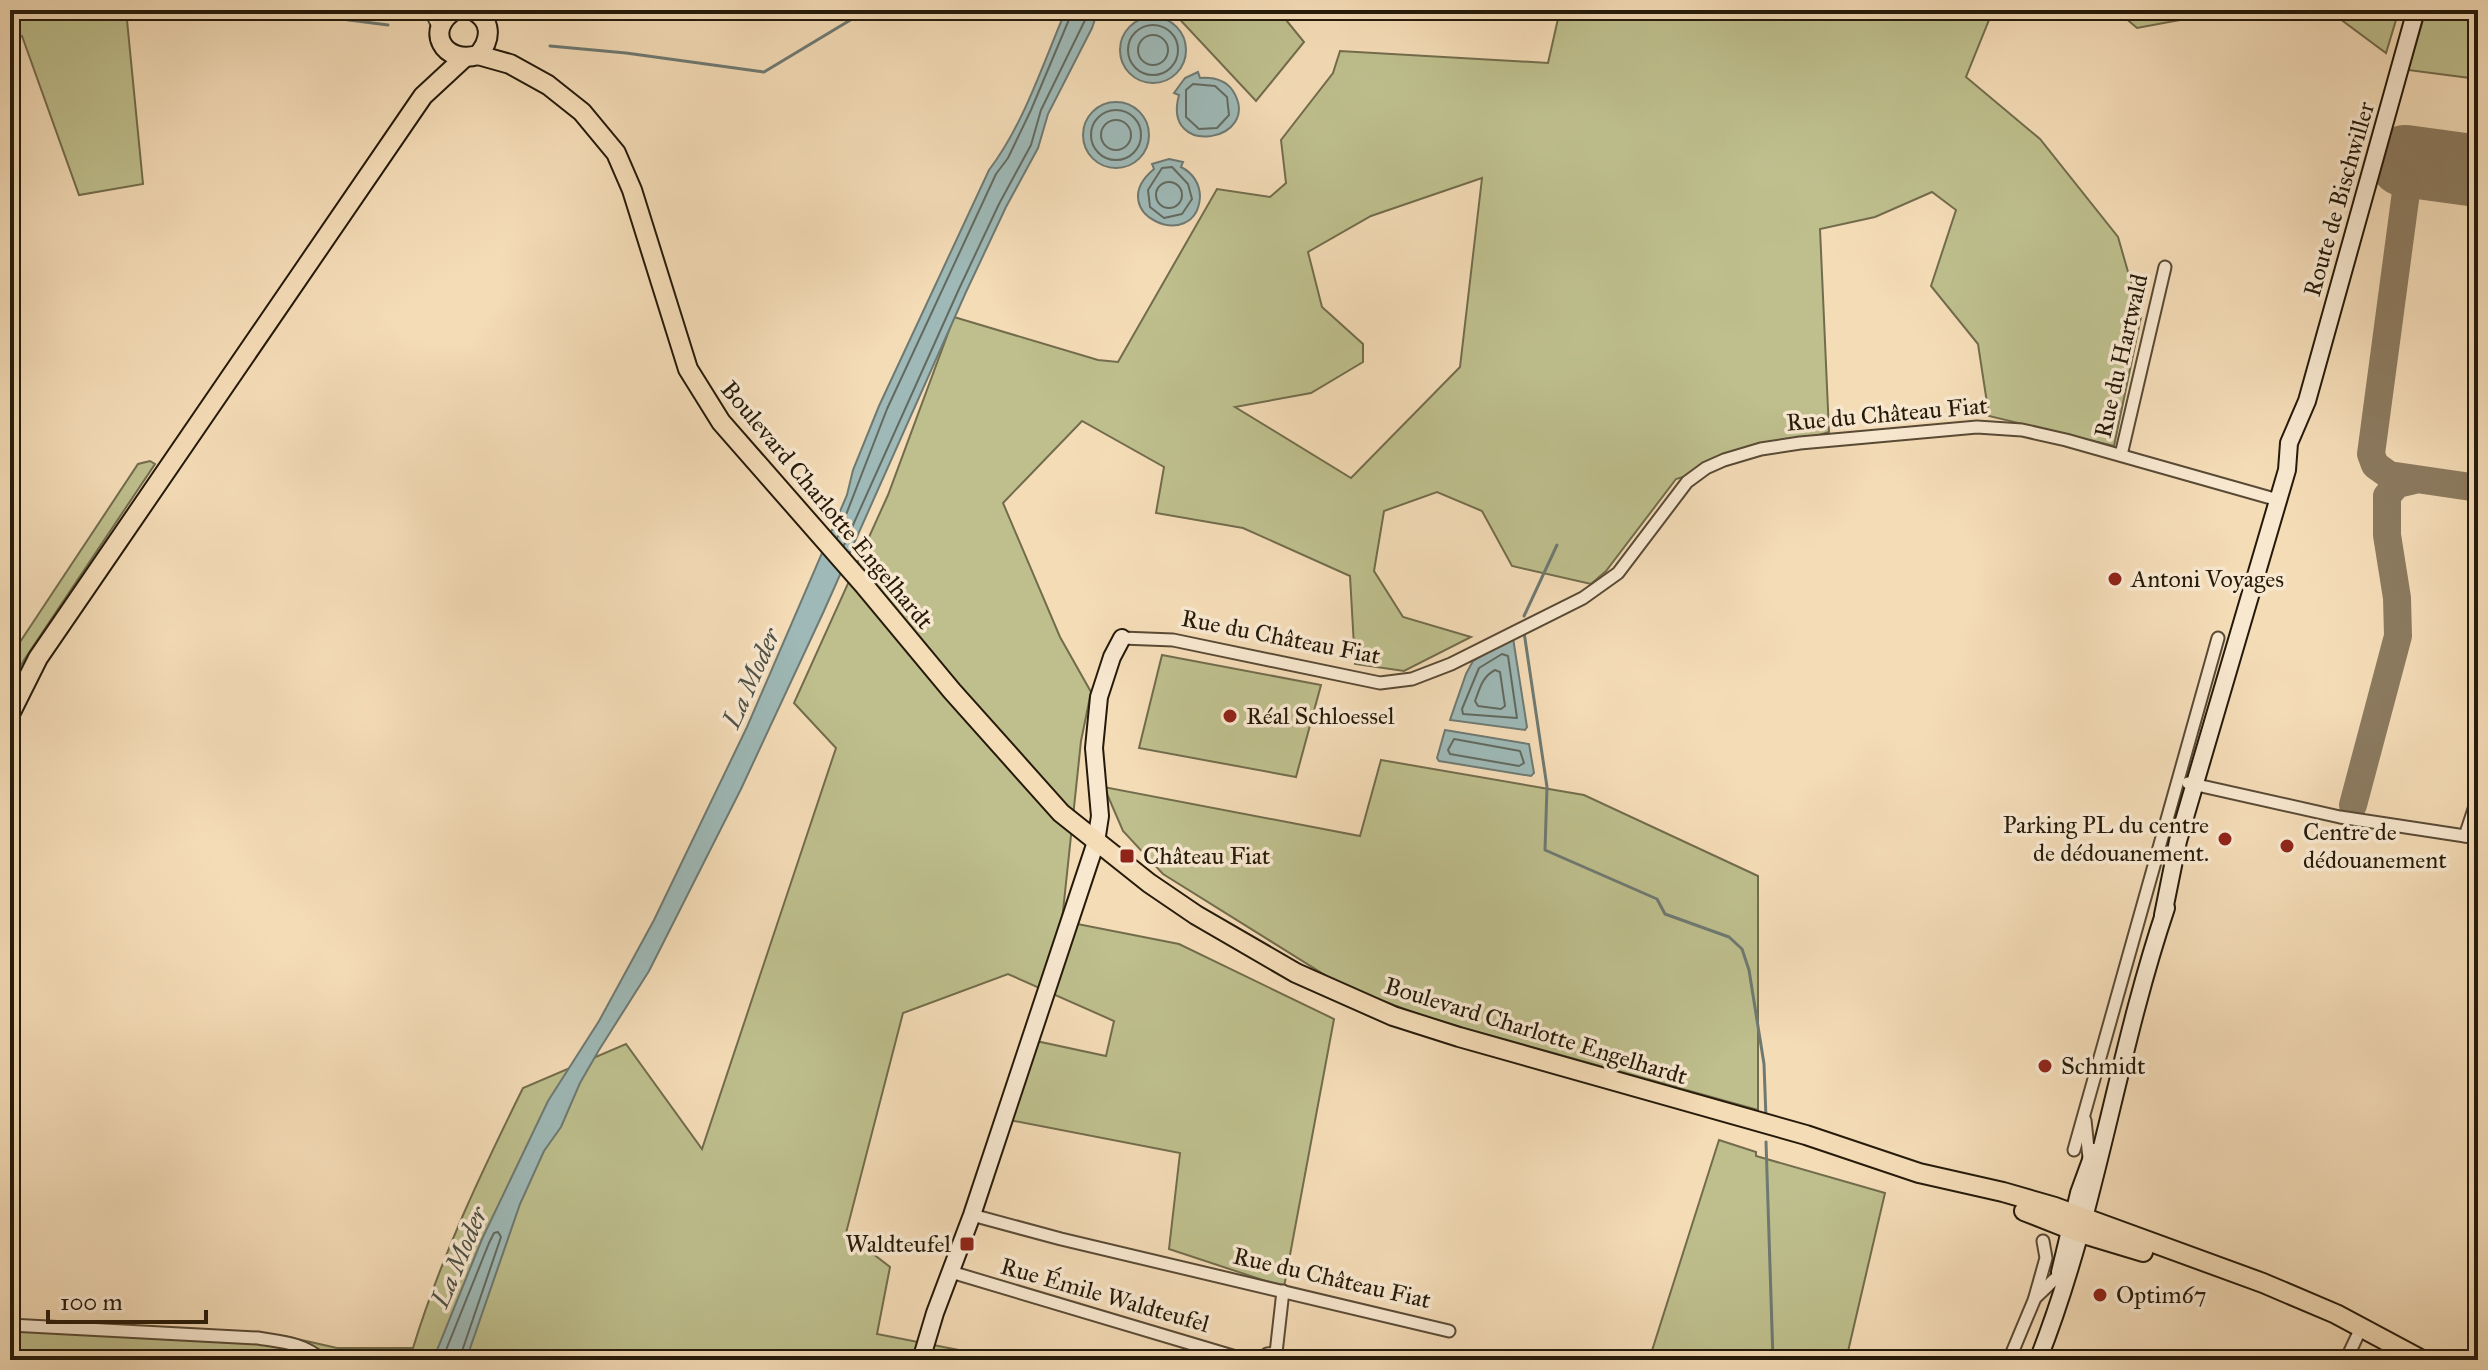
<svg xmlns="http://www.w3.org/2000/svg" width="2488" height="1370" font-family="'IM FELL Great Primer',serif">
	<rect width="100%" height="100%" fill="#f4dcb7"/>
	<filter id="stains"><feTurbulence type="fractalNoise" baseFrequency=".0025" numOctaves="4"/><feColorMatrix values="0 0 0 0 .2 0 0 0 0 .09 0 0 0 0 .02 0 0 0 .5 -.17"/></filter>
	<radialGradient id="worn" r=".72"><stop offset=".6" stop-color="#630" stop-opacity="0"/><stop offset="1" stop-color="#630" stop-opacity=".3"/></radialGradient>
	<g fill="#bebf8d" stroke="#726c4c" stroke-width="2" fill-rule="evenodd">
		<polygon points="10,10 126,10 143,184 79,195 22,36 10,44"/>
		<polygon points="1171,10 1278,10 1304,42 1256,101"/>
		<path d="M1560,10H1993L1966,77L2040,139L2118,237L2141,317L2114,446L1989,416L1978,344L1931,286L1956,210L1932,192L1875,217L1820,229L1829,432L1676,479L1606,571L1591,584L1512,566L1482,511L1437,492L1384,511L1374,571L1403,617L1471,637L1404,671L1355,664L1350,576L1243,528L1156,513L1164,467L1082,421L1003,503L1060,637L1091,692L1081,741L1062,921L1179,944L1334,1019L1284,1287L1169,1249L1180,1153L1009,1120L1036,1041L1106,1056L1114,1021L1008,974L903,1013L846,1233L890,1267L877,1334L1010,1360H10V1323L40,1322L284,1336L337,1348H413C441,1257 481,1173 523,1088L626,1044L702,1149L836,748L794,703L888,495L954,317L1098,360L1118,362L1217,189L1270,197L1286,183L1281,140L1333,73L1340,51L1548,63ZM1482,178L1460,367L1351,478L1235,407L1311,393L1363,362V344L1322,307L1308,252L1371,216Z"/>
		<polygon points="2116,10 2234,10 2137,28"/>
		<polygon points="2328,10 2399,10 2386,53"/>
		<polygon points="2426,10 2478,10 2478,79 2408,70"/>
		<polygon points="150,461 155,464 24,660 10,685 10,660 20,642 138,464"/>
		<polygon points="1162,655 1321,685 1296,777 1139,748"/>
		<polygon points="1381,760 1584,795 1758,876 1758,1110 1428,1018 1341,985 1163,874 1123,831 1104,787 1360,836"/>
		<polygon points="1719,1140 1756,1152 1756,1156 1885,1193 1846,1360 1649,1360"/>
	</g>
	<g fill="#9eb9b7" stroke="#6e7972" stroke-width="2">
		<path d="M1066,10H1098L1092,28L1048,114L1038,148L1006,207L966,292L823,613L741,789L649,971L599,1050L580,1083L561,1127L544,1151L520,1204L466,1360H433L482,1239L548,1101L599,1021L654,920L747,727L847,495L853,470L879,406L989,170C1024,124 1043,63 1066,10Z"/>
		<circle cx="1153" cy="50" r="33"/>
		<path d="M1198,72L1200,78C1213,77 1225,79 1233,91C1264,141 1161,160 1179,95L1174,93L1185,78Z"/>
		<circle cx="1116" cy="135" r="33"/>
		<path d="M1169,159L1183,162L1181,167C1193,173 1200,184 1200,197C1196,255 1101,213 1154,169L1152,164Z"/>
		<polygon points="1513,638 1527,727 1525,730 1450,720 1466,674 1473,661"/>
		<polygon points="1445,730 1529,744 1534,773 1531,776 1439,761 1437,758"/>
	</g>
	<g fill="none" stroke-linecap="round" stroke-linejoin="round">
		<g stroke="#626a60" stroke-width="2">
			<circle cx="1153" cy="50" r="25"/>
			<circle cx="1153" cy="50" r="15"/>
			<polygon points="1193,84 1215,86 1227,97 1229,115 1217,128 1199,129 1186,117 1186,90"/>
			<circle cx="1116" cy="135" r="25"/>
			<circle cx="1116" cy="135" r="15"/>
			<polygon points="1172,167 1188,184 1192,199 1182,214 1164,218 1150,207 1148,190 1162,168"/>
			<circle cx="1169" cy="195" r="13"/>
			<polyline points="837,538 887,409 996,174 1008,158 1031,110 1073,10"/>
			<polyline points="844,545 959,289 999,204 1031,145 1041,110 1090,10"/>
			<polygon points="1502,654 1508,656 1517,718 1463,714 1462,709 1479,668"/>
			<path d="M1495,670L1500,672L1505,706L1501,709L1478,706L1475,701C1480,688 1482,677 1495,670Z"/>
			<polygon points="1454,739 1520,751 1524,763 1519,766 1450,754 1448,750"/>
			<polyline points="442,1360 489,1243 494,1233 498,1232 501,1237 459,1360"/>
		</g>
		<g stroke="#6e7972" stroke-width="3">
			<polyline points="271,10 388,25"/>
			<polyline points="10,17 62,10"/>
			<polyline points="550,46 626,53 764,72 867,10"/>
			<polyline points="1524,616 1557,545"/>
			<polyline points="1524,632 1547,787 1545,850 1657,899 1665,914 1729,937 1742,949 1749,970 1764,1064 1766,1118"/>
			<polyline points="1766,1142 1773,1360"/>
		</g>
		<g stroke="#8c7b60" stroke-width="28">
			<polyline points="2433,165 2416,169 2408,177 2371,454 2375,465 2389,475 2478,488"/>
			<polyline points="2353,805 2398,636 2397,598 2387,535 2387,496 2397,484 2414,480"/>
		</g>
		<polyline stroke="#8c7b60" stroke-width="72" points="2405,161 2478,171"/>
		<g stroke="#594a35" stroke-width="15">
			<g id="street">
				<polyline points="430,10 439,28"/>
				<polyline points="2121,455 2165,267"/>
				<polyline points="1122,638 1173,640 1380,683 1412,679 1451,664 1583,598 1618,573 1687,482 1706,468 1724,460 1761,449 1800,443 1977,427 2022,430 2066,440 2278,500"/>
				<polyline points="2188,783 2340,817 2478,838"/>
				<polyline points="2465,836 2478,797"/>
				<polyline points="2085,1120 2089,1158"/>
				<polyline points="2074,1150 2218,638"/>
				<polyline points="972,1215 1061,1239 1449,1331"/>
				<polyline points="951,1272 1246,1360"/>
				<polyline points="2035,1297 2046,1258 2043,1241"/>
				<path d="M10,1325L258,1338C281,1342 304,1343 322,1360"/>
				<polyline points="1276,1353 1283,1291"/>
				<polyline points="1261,1360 1267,1354 1276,1353 1287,1360"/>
				<polyline points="2009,1360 2035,1298 2059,1275"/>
				<polyline points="2346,1360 2361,1328"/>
			</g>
		</g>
		<g stroke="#251a0a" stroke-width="20">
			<g id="secondary">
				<polyline points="2163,915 2178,841 2287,470 2289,443 2307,401 2416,10"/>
				<polyline points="2060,1272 2079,1193 2094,1152"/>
				<polyline points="921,1360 935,1313 972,1215 1096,842 1100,816 1094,748 1099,697 1112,657 1122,638"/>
				<path d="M2038,1360C2096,1214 2116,1056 2166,908"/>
			</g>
		</g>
		<g stroke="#251a0a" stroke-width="22">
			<g id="primary">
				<path d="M455,10C424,29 443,65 478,55C492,39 492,20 472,10"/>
				<polyline points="478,55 510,64 548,85 582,112 616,153 632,190 688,369 721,422 863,584 952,691 1061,813 1149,883 1196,915 1296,973 1393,1016 1459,1037 1806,1135 1919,1173 2003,1192 2055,1207 2263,1283 2336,1314 2422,1360"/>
				<polyline points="10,714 38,658 423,96 464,58"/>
				<polyline points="2024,1211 2080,1233 2143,1252"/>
			</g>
		</g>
		<use href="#street" stroke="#f8e8d0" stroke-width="11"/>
		<use href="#secondary" stroke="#f8e8d0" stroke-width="16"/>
		<use href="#primary" stroke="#f4dcb7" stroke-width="18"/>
	</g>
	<g fill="#8f2418" stroke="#f8e8d0" stroke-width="3">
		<circle cx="2115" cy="579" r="8"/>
		<circle cx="1230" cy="716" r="8"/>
		<circle cx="2225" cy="839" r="8"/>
		<circle cx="2287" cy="846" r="8"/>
		<rect x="1119" y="848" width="16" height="16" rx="4"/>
		<circle cx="2045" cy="1066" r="8"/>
		<rect x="959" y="1236" width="16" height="16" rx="4"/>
		<circle cx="2100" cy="1295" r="8"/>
	</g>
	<g text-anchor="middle" stroke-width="7" stroke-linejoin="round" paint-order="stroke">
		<g font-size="24" fill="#251a0a" stroke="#f8e8d0">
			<text transform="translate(2339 199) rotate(-74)" y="8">Route de Bischwiller</text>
			<text transform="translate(2121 356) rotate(-77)" y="8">Rue du Hartwald</text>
			<text transform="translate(1887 414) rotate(-5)" y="8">Rue du Château Fiat</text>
			<text transform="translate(827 505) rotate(50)" y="8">Boulevard Charlotte Engelhardt</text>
			<text transform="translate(1281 637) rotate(11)" y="8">Rue du Château Fiat</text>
			<text transform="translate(1536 1031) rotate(17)" y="8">Boulevard Charlotte Engelhardt</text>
			<text transform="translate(1332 1278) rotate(13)" y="8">Rue du Château Fiat</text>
			<text transform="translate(1105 1295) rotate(16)" y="8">Rue Émile Waldteufel</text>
		</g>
		<g font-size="24" fill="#251a0a" stroke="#f8e8d0" text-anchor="start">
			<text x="2131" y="587">Antoni Voyages</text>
			<text x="1246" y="724">Réal Schloessel</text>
			<text x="2209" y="833" text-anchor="end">Parking PL du centre<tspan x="2209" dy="28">de dédouanement.</tspan></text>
			<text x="2303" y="840">Centre de<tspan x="2303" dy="28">dédouanement</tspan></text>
			<text x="1143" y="864">Château Fiat</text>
			<text x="2061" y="1074">Schmidt</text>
			<text x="951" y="1252" text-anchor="end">Waldteufel</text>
			<text x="2116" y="1303">Optim67</text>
		</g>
		<g font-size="26" font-style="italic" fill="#4f5247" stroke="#f8e8d0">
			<text transform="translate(751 678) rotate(-66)" y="9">La Moder</text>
			<text transform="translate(459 1257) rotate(-67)" y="9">La Moder</text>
		</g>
	</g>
	<rect width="2488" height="1370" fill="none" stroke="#f4dcb7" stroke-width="40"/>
	<rect x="12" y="12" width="2464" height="1346" fill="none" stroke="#251a0a" stroke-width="4"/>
	<rect x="20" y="20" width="2448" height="1330" fill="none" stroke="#251a0a" stroke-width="2"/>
	<path d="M48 1310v12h158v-12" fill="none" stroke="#251a0a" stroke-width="4"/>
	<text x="60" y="1310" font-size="24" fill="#251a0a" stroke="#f8e8d0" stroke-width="6" paint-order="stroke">100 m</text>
	<rect width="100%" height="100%" filter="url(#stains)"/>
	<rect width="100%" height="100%" fill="url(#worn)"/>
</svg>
